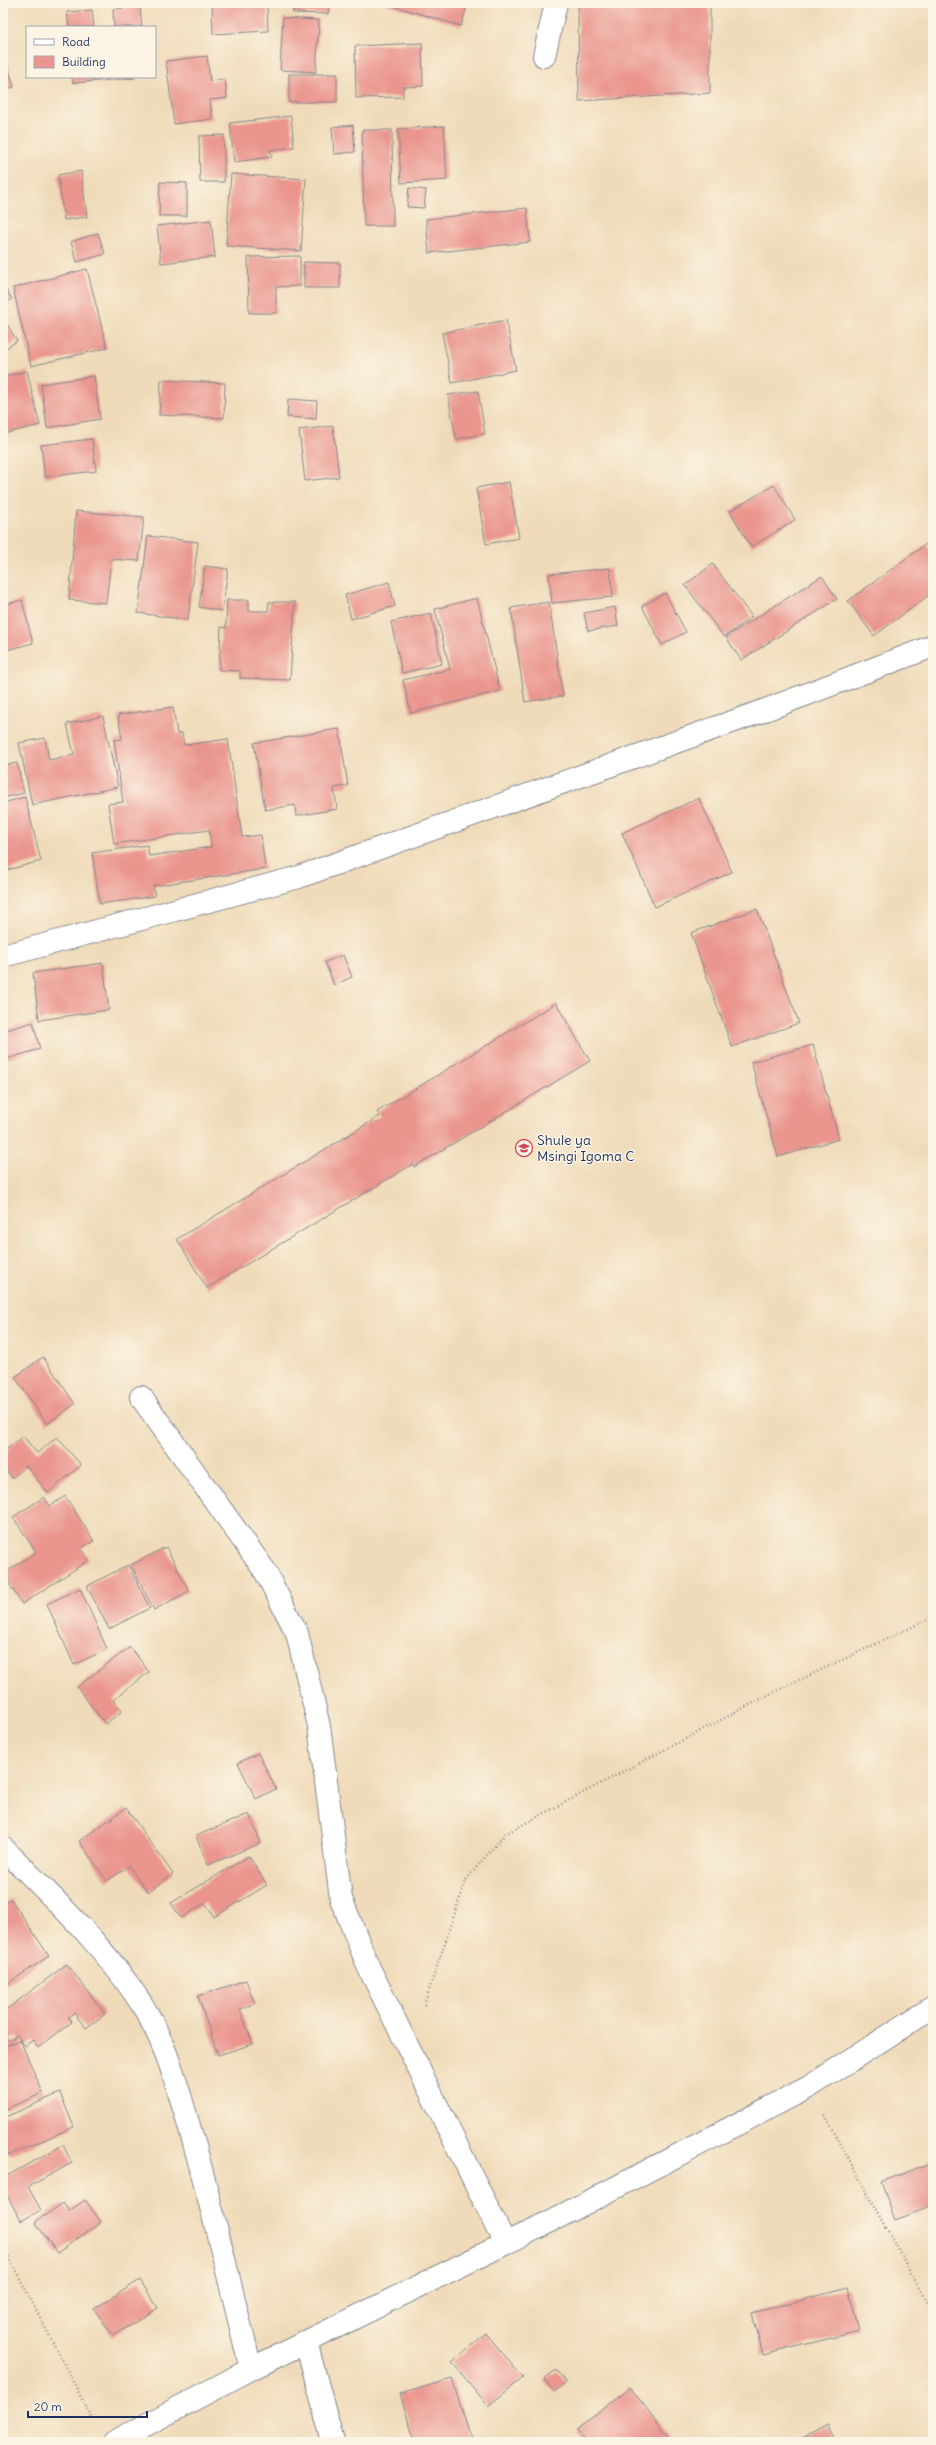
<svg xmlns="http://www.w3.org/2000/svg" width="936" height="2445" font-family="Delius,sans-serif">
	<rect width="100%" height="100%" fill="#fcf5e5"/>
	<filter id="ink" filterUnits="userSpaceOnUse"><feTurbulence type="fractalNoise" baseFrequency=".025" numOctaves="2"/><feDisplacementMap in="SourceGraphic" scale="8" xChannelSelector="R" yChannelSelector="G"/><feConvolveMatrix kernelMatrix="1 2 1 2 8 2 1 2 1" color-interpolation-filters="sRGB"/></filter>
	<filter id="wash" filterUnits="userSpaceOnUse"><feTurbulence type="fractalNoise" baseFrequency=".012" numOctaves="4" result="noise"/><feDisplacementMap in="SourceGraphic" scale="16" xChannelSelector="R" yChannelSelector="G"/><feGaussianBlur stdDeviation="0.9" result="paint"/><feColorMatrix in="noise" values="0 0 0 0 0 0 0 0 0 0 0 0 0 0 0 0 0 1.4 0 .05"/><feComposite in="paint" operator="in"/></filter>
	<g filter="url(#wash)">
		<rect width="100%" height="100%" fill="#efdbb9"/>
		<g id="blocks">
			<g fill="#ea968f">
				<polygon points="212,3 267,3 268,31 213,34"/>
				<polygon points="293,3 329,3 328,14 293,13"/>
				<polygon points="383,3 468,3 461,26"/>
				<polygon points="578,3 710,3 710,93 579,101"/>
				<polygon points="140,7 142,27 111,27 114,26 113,9"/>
				<polygon points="92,10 94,27 69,27 67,12"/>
				<polygon points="283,18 319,20 316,72 280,70"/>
				<polygon points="422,43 423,86 403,87 403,97 356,98 355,46"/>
				<polygon points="207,56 210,81 225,79 227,98 210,100 212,119 174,124 166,61"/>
				<polygon points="8,67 14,87 3,90 3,68"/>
				<rect x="289" y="74" width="48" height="28"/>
				<polygon points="72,77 135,77 135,78 73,83"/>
				<polygon points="291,116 294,147 270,150 272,157 234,162 230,123"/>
				<polygon points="353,125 355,152 334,154 332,127"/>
				<polygon points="444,126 447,180 401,183 398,129"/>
				<polygon points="362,130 392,130 393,226 364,226"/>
				<polygon points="224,135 224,182 200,182 199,136"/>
				<polygon points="81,171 87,217 64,220 58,175"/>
				<polygon points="231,174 306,179 301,251 226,246"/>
				<polygon points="160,182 187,183 187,216 159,216"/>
				<polygon points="409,188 426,190 424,208 407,207"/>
				<polygon points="527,208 530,242 429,253 426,219"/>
				<polygon points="211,220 215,257 161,263 157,226"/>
				<polygon points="98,233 105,254 77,262 71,242"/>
				<polygon points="300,256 300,286 276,287 276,313 249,313 248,257"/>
				<polygon points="304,262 340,263 340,288 304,288"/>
				<polygon points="87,269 107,348 31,366 13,288"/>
				<polygon points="3,285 12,299 3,305"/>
				<polygon points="3,318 17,341 3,350"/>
				<polygon points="506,320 516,370 452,383 442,333"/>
				<polygon points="27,371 40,425 3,434 3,377"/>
				<polygon points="94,376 100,419 47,428 41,384"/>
				<polygon points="161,380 225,383 224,418 159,415"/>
				<polygon points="478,391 485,434 456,439 448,395"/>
				<polygon points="288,399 317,401 316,419 287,417"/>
				<polygon points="333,426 339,477 305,481 299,430"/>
				<polygon points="92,439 96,471 45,477 41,445"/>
				<polygon points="509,482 519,538 486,544 476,488"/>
				<polygon points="774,485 795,520 751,547 730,511"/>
				<polygon points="76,511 144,517 139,561 111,559 106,603 69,600"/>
				<polygon points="148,536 198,542 188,620 138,613"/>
				<polygon points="926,544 933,553 933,592 874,636 848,601"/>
				<polygon points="713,564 752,617 724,637 685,585"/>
				<polygon points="205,566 228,569 222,611 199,607"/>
				<polygon points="610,568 613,597 552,603 549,574"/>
				<polygon points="822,576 837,599 741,660 726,637"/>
				<polygon points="389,582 395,606 351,619 345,595"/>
				<polygon points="665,593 686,632 662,645 642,606"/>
				<polygon points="477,598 500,691 411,713 403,680 450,669 435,609"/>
				<polygon points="22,600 33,643 3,651 3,605"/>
				<polygon points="227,600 249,600 249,611 268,611 269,602 295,602 290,680 240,678 240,671 219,670 221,627 226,628"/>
				<polygon points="549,602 563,696 525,702 511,608"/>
				<polygon points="615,607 618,626 588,631 584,613"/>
				<polygon points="431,613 442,664 402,673 391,622"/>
				<polygon points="173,707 177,734 182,733 184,745 228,739 242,837 261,835 265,869 153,886 155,896 100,904 92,853 147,845 149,856 211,847 209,830 114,844 108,804 123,802 114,740 122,739 118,715"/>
				<polygon points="103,716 118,787 32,805 19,743 45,738 49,760 74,755 67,724"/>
				<polygon points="339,729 348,786 334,788 337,809 296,816 295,805 265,810 254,743"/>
				<polygon points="3,758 6,765 17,763 24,793 3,798"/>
				<polygon points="25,797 41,861 3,871 3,803"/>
				<polygon points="699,798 732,872 655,907 622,833"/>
				<polygon points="757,909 799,1023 732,1047 691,933"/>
				<polygon points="343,955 352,977 334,985 325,962"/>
				<polygon points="103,963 109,1010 39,1020 33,973"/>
				<polygon points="556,1003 590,1061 414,1167 413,1164 207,1288 177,1239 380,1116 377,1112"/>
				<polygon points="33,1022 40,1049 3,1060 3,1031"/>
				<polygon points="813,1045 839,1139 778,1157 751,1062"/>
				<polygon points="43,1357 75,1404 47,1424 15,1377"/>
				<polygon points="23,1436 37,1453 57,1437 81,1465 48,1493 26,1466 12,1478 3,1467 3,1452"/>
				<polygon points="65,1496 94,1541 81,1548 89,1560 22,1604 3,1574 36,1552 13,1517 44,1497 50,1506"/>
				<polygon points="166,1547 189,1591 154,1610 131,1565"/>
				<polygon points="128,1565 150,1608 109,1629 87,1586"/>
				<polygon points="80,1588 107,1649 74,1665 47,1604"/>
				<polygon points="130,1647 149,1672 113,1700 122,1711 105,1724 77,1687"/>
				<polygon points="258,1753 276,1789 256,1799 238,1763"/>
				<polygon points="126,1808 173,1874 148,1892 129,1866 107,1881 79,1841"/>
				<polygon points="249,1814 261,1843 208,1865 196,1836"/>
				<polygon points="249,1856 267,1885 214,1917 205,1903 181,1918 171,1903"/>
				<polygon points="11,1899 49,1956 3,1987 3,1904"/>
				<polygon points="67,1964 105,2014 86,2028 74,2013 68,2017 72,2022 38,2048 33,2040 25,2046 17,2035 9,2041 3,2033 3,2012"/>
				<polygon points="246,1980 255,2004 240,2009 253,2044 218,2055 198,1996"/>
				<polygon points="20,2040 43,2093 3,2110 3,2047"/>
				<polygon points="60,2093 74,2127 9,2155 3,2142 3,2118"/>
				<polygon points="63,2145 72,2163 28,2187 41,2210 21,2221 3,2188 3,2178"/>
				<polygon points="933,2162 933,2206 895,2220 881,2182"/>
				<polygon points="85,2200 101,2222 57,2253 35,2222 63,2203 69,2211"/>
				<polygon points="140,2280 158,2308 113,2336 94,2309"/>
				<polygon points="848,2288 859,2331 763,2355 752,2313"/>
				<polygon points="486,2333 523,2378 488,2406 452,2362"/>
				<polygon points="556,2370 566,2383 554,2392 544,2379"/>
				<polygon points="452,2379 472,2442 415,2442 400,2394"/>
				<polygon points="630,2387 669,2438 664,2442 586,2442 576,2430"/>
				<polygon points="829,2426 836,2442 793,2442"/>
			</g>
		</g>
	</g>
	<g filter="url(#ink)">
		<use href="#blocks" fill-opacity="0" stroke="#85858c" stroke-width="1"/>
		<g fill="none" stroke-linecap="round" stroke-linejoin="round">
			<g stroke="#85858c" stroke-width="24">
				<polyline id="service" points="141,1397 265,1571 297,1633 319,1726 341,1899 369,1968 505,2243"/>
			</g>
			<g stroke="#85858c" stroke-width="24">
				<g id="minor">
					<polyline points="544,56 556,3"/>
					<polyline points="3,956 299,877 768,709 933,646"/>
					<path d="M3,1848C52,1897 103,1944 141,2003C168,2045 180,2096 194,2143C215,2218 232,2293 251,2369"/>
					<polyline points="306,2342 333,2442"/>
					<polyline points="114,2442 251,2369 553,2220 809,2087 933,2007"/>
				</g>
			</g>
			<g stroke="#85858c" stroke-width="2.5" stroke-dasharray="1 3" stroke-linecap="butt">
				<polyline points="424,2005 466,1880 505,1834 772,1693 933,1617"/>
				<polyline points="825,2115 933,2314"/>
				<polyline points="3,2246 92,2418"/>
			</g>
			<use href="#service" stroke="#fff" stroke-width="22"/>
			<use href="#minor" stroke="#fff" stroke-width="22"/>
		</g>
	</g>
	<defs>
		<g id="school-ring" transform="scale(0.9)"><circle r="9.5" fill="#fcf5e5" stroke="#d1495b" stroke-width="1.5"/><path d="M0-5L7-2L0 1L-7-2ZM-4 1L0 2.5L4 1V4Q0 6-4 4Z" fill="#d1495b"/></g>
	</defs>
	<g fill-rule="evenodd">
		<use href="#school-ring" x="524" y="1148"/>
	</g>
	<g text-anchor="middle" stroke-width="3" stroke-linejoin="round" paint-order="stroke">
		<g font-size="14" fill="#1b2f5e" stroke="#fcf5e5" text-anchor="start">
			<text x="537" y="1145">Shule ya<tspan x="537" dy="16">Msingi Igoma C</tspan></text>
		</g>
	</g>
	<rect width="936" height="2445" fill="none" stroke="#fcf5e5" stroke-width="16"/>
	<rect x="26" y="26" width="130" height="52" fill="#fcf5e5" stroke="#a2a6af"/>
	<rect x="34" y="39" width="20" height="6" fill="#ffffff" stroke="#a2a6af"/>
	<text x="62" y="46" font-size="12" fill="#1b2f5e">Road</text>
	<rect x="34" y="56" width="20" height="12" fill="#ea968f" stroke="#a2a6af"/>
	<text x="62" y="66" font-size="12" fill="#1b2f5e">Building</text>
	<path d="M28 2411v6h119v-6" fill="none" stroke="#1b2f5e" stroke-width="2"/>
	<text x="34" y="2411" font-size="12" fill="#1b2f5e" stroke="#fcf5e5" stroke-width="3" paint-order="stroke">20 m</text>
</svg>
